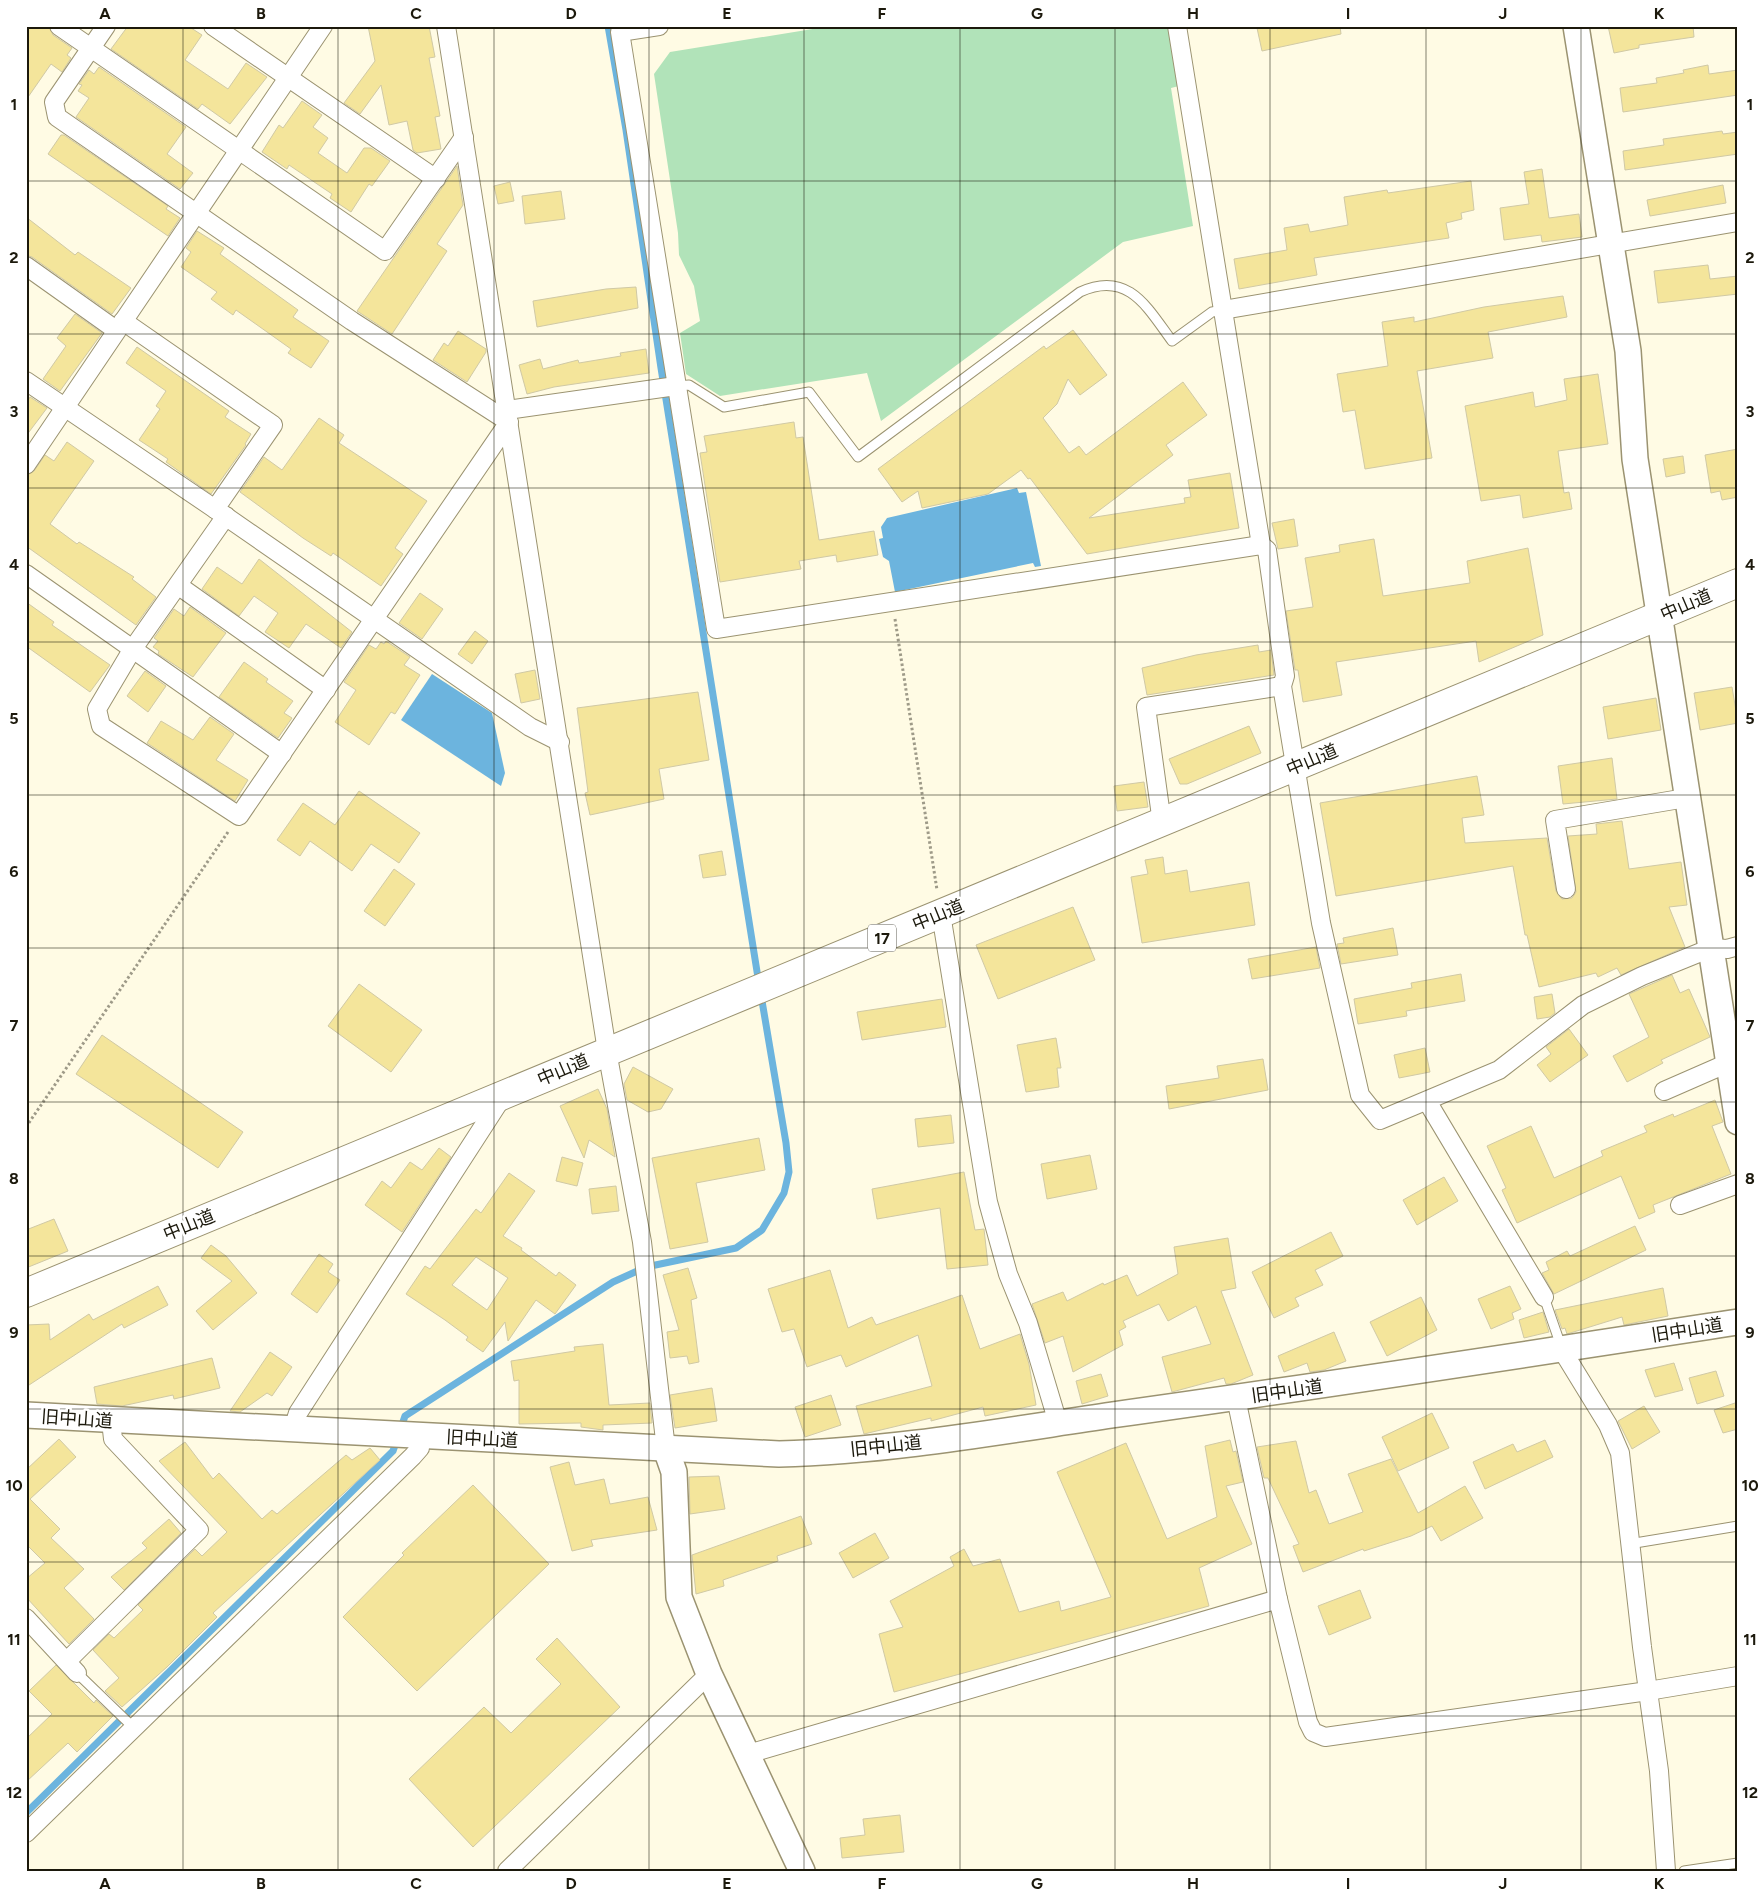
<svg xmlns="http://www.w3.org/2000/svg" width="1764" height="1897" font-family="Figtree,'Noto Sans JP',sans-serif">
	<rect width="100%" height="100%" fill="#fffbe4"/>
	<polygon fill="#b1e3b9" points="831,26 1169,26 1179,86 1171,88 1193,226 1123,242 881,421 867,373 720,396 686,374 680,333 700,321 694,286 679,255 678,233 654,74 670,52"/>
	<g fill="#6cb4de">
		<polygon points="1017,488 1019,493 1026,492 1041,566 1035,567 1033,563 895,592 889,561 883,557 879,539 883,538 881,527 887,518"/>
		<polygon points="432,674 492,713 505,773 501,786 401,720"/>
	</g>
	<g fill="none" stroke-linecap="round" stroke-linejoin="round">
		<g stroke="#6cb4de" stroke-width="7">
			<polyline points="608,26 626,130 661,368 759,984"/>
			<polyline points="26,1813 393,1451 405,1416 613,1282 646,1267 736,1248 762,1230 784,1193 789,1172 786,1143 761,995"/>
		</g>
	</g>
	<g fill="#f4e59b" stroke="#d0c9a5" fill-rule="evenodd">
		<polygon points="26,26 49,26 53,35 72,48 67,55 71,58 62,72 51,64 26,100"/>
		<polygon points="128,26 188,26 202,35 185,60 228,89 246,63 267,77 230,124 202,104 198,109 111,49"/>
		<polygon points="368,26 429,26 435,57 429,58 440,116 435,117 441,149 417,153 413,150 407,121 389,125 381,85 360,114 344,103 375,61"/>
		<polygon points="1267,26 1340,26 1341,34 1262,51 1257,28"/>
		<polygon points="1608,26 1693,26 1694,37 1639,45 1639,48 1614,53"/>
		<polygon points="1708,65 1709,74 1738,70 1738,95 1623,112 1620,88 1657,83 1656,78 1684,73 1683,70"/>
		<polygon points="99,67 186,127 167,154 193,173 180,189 76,117 89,98 78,91 82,85 79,84 89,70 94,74"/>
		<polygon points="302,101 322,115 313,127 328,138 318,153 347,173 364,148 371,148 390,161 372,186 369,184 351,212 330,198 332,194 289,165 287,169 262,152 279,125 283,128"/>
		<polygon points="1722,131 1723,134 1738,132 1738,154 1625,170 1623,151 1664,145 1663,139"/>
		<polygon points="61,135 64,135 168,206 166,209 180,218 168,236 48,154"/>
		<polygon points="457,166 463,205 437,244 447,251 392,334 357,311"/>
		<polygon points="1542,169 1549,218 1579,214 1582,237 1542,242 1541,235 1504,240 1500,208 1529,204 1524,172"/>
		<polygon points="1471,181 1474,210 1461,213 1462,219 1446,223 1449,238 1314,258 1317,275 1239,289 1234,259 1287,250 1284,228 1308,224 1310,232 1348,225 1344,197 1387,190 1388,193"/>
		<polygon points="510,182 514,201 498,204 494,186"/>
		<polygon points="1723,185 1726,203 1650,216 1647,200"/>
		<polygon points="561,191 565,219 525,224 522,196"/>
		<polygon points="26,217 75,255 78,252 131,288 112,314 32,257 26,255"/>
		<polygon points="197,231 224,248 220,254 298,310 293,317 329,341 311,368 288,353 291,349 236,310 233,315 211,299 217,292 181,267 191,252 186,248"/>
		<polygon points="1708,265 1710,279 1738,276 1738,294 1658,303 1654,271"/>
		<polygon points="636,287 638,308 537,327 533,301 606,289"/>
		<polygon points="1563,296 1567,317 1488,332 1493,358 1417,371 1432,458 1365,469 1355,410 1343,412 1337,374 1388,366 1382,322 1414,317 1414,322 1484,307"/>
		<polygon points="75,314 102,333 60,391 43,379 66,346 57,338"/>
		<polygon points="1073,330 1107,375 1080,395 1068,379 1057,404 1043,418 1069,453 1079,446 1086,455 1183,382 1207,415 1166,445 1173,455 1089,518 1185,503 1184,498 1191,497 1188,480 1230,473 1239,528 1087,554 1030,478 1028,479 1021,470 988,494 922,508 918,491 902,502 878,469 1044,346 1046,349"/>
		<polygon points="458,331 486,349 486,352 467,382 433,360 444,343 448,346"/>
		<polygon points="137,347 229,411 225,417 251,434 245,444 246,445 211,494 166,462 168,459 139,440 160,409 156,406 166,391 126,363"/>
		<polygon points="646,349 649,373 554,387 527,394 519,365 540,359 543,369 578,360 579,363 621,356 620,353"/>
		<polygon points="1598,374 1608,444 1558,451 1564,493 1569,492 1572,509 1523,518 1520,495 1481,501 1465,406 1533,392 1535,407 1567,400 1564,379"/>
		<polygon points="30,397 47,408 26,436 26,403"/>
		<polygon points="319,418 344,435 339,443 427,501 395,548 403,554 381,586 333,553 331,556 303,538 240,492 264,457 282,470"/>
		<polygon points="794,422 796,438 803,437 819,540 874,531 878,555 837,562 836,555 799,561 801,569 720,582 700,453 707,452 704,436"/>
		<polygon points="67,442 94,461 50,524 77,544 79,542 134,577 132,579 156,597 136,625 26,546 26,475 34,471 45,455 54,461"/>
		<polygon points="1738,449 1738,497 1722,500 1720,491 1711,493 1705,455"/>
		<polygon points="1683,456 1685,473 1666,477 1663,459"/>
		<polygon points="1294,519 1298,546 1278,549 1272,523"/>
		<polygon points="1374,539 1383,596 1470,583 1467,561 1528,548 1543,635 1479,662 1476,641 1336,662 1342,695 1303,702 1298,670 1295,670 1286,611 1313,607 1305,558 1340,552 1339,545"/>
		<polygon points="259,559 352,632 341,648 306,624 289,648 265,632 278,613 254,596 239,616 202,589 217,567 242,584"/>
		<polygon points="420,593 443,609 422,639 399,623"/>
		<polygon points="26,602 54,622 52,625 110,665 90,692 26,646"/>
		<polygon points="190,607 226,633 193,677 158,654 159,651 153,647 158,641 154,638 174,609 184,616"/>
		<polygon points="475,631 488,641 472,664 458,654"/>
		<polygon points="386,641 410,657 404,665 420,675 395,714 391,712 369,745 335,722 356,690 344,682 369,645 376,649 381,642 384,644"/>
		<polygon points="1258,645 1259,652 1271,650 1274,675 1147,695 1142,668 1196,655"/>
		<polygon points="244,662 268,679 266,682 293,701 284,713 292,718 278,738 219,697"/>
		<polygon points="535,670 540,699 521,703 515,674"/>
		<polygon points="145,671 166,686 148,712 127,696"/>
		<polygon points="1732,687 1738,723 1700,730 1694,693"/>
		<polygon points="698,692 709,760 659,769 664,799 590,815 585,793 588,792 577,708"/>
		<polygon points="1656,698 1661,730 1608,739 1603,707"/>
		<polygon points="210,717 234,734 216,760 248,780 235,801 147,743 161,721 193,740"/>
		<polygon points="1249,726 1261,753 1187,784 1180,784 1169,759"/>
		<polygon points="1612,758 1617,799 1563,804 1558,766"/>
		<polygon points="1477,776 1484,815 1462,818 1465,843 1547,838 1556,891 1562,899 1572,898 1576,892 1568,836 1597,834 1596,824 1622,821 1629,869 1681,862 1687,905 1669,907 1685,947 1621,975 1617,968 1598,977 1596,973 1539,987 1527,935 1525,935 1513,866 1336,896 1320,803"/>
		<polygon points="1144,782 1148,807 1117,811 1114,786"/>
		<polygon points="359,791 420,833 399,863 371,844 352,871 310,841 300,856 277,840 303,803 335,825"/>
		<polygon points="722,851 726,875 703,878 699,855"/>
		<polygon points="1163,857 1165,874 1187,870 1190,892 1249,882 1255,925 1142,943 1131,877 1148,874 1145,860"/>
		<polygon points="394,869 415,884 385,926 364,911"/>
		<polygon points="1073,907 1095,960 998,999 976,945"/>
		<polygon points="1393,928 1398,955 1341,964 1337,944 1344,943 1343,938"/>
		<polygon points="1316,947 1320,968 1252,979 1248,959"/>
		<polygon points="1461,974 1465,1001 1406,1011 1407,1016 1358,1024 1354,999 1412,988 1411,983"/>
		<polygon points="1672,975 1680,993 1689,989 1710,1037 1661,1060 1663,1063 1627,1082 1613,1056 1649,1037 1629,994"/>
		<polygon points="359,984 422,1030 391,1072 328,1026"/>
		<polygon points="1552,994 1555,1013 1550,1017 1537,1019 1534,997"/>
		<polygon points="942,999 946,1027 862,1040 857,1012"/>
		<polygon points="1569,1029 1588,1055 1550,1082 1537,1065 1551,1054 1546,1047"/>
		<polygon points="102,1035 243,1132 218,1168 76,1074"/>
		<polygon points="1056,1038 1061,1068 1057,1068 1059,1087 1026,1092 1017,1045"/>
		<polygon points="1425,1048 1430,1072 1399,1078 1394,1055"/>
		<polygon points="1263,1059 1268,1090 1169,1109 1166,1086 1219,1078 1217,1066"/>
		<polygon points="633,1067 673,1089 661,1109 648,1112 627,1100 624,1084"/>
		<polygon points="598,1089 607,1109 615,1157 589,1140 584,1158 560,1106"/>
		<polygon points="1715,1100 1723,1122 1712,1126 1731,1174 1653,1205 1655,1212 1639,1219 1621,1176 1517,1223 1502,1190 1506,1188 1487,1146 1531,1126 1554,1178 1603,1156 1601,1151 1647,1132 1644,1126 1673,1114 1674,1117"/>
		<polygon points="951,1115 954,1143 918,1147 915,1119"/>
		<polygon points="759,1138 765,1170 696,1183 708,1242 670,1249 652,1158"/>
		<polygon points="439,1148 451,1157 402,1232 365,1205 382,1181 391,1188 410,1162 422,1170"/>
		<polygon points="1090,1155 1097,1189 1047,1199 1041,1164"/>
		<polygon points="562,1157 583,1163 577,1186 556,1181"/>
		<polygon points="964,1172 975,1230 984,1229 988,1265 947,1269 940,1208 877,1219 872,1189"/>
		<path d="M509,1173L535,1191L503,1236L522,1248L521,1250L556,1276L559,1272L576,1285L555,1314L536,1300L508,1341L505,1322L483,1352L466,1340L468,1337L445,1320L406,1294L425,1266L430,1269L476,1209L481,1213ZM476,1257L508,1278L487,1310L452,1285Z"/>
		<polygon points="1444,1177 1458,1201 1417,1225 1403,1200"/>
		<polygon points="616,1186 619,1211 592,1214 589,1189"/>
		<polygon points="54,1219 68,1251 26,1268 26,1230"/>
		<polygon points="1635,1226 1646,1250 1554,1294 1542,1273 1549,1270 1546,1262 1567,1251 1570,1256"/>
		<polygon points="1331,1232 1343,1256 1315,1270 1323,1285 1295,1298 1299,1306 1274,1318 1252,1272"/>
		<polygon points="1228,1238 1236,1288 1221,1291 1253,1375 1231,1384 1226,1384 1224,1378 1172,1392 1162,1357 1211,1344 1196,1306 1168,1321 1159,1304 1123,1321 1126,1327 1119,1331 1123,1345 1073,1372 1063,1336 1045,1343 1032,1304 1063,1292 1067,1301 1103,1283 1104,1285 1127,1275 1137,1296 1178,1274 1174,1247"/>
		<polygon points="211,1245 226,1256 257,1293 213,1330 196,1311 232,1281 201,1258"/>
		<polygon points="319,1254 333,1264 328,1272 340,1280 317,1313 291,1294"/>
		<polygon points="688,1268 697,1298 691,1300 699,1362 689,1364 687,1356 670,1358 667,1332 679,1330 663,1275"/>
		<polygon points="830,1270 848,1328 872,1317 876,1325 962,1295 980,1349 1020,1334 1029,1364 1036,1405 985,1416 983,1407 931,1421 931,1418 864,1434 856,1406 932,1386 918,1335 846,1367 841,1355 807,1367 794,1329 782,1332 768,1289"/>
		<polygon points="158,1286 168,1305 124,1328 122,1324 26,1387 26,1325 49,1324 50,1340 89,1314 93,1320"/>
		<polygon points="1510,1286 1521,1309 1512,1313 1514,1319 1491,1329 1478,1299"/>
		<polygon points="1663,1288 1668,1316 1624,1325 1622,1317 1567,1334 1565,1328 1562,1329 1555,1310"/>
		<polygon points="1421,1297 1437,1330 1387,1356 1370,1322"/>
		<polygon points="1543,1312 1549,1332 1524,1338 1519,1320"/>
		<polygon points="1334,1332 1346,1361 1324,1370 1310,1372 1307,1363 1284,1372 1278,1356"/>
		<polygon points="603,1344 609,1405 650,1403 652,1423 603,1425 603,1430 581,1427 581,1423 519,1424 519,1380 514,1381 511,1361 575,1351 574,1347"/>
		<polygon points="270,1352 292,1367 272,1396 267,1393 240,1412 230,1411"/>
		<polygon points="212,1358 220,1388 174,1399 173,1395 122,1406 97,1404 94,1387"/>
		<polygon points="1674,1363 1683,1390 1655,1397 1645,1370"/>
		<polygon points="1716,1371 1724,1396 1697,1404 1689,1378"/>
		<polygon points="1101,1374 1108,1396 1082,1404 1076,1381"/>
		<polygon points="712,1388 717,1421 675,1428 670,1395"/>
		<polygon points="831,1395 841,1425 805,1437 795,1407"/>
		<polygon points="1738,1402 1738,1429 1723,1433 1714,1410"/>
		<polygon points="1644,1406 1660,1432 1632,1449 1618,1421"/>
		<polygon points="1432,1413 1449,1448 1398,1471 1382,1437"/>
		<polygon points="59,1439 76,1457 30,1499 60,1529 51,1538 84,1569 64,1588 94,1619 69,1644 26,1597 26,1579 45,1563 26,1544 26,1470"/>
		<polygon points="1230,1440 1233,1452 1236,1451 1243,1482 1226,1486 1252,1544 1199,1568 1209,1606 894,1692 879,1634 903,1627 890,1601 954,1566 950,1557 964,1549 973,1566 1000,1559 1019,1612 1059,1601 1061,1611 1111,1597 1057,1472 1126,1443 1167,1539 1217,1517 1205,1446"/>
		<polygon points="1545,1440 1553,1457 1485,1489 1473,1462 1513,1444 1517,1452"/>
		<polygon points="1296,1441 1309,1493 1316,1490 1329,1524 1363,1512 1348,1474 1391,1459 1418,1513 1465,1486 1483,1518 1441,1541 1432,1526 1411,1536 1364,1551 1363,1549 1303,1572 1293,1546 1299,1544 1268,1478 1264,1478 1257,1447"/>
		<polygon points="185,1442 213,1479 219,1473 262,1519 272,1510 277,1514 346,1455 352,1460 370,1448 380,1460 213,1613 217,1617 167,1667 122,1707 105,1691 119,1678 93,1650 109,1634 114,1638 143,1610 138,1605 195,1549 202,1556 227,1532 159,1461"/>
		<polygon points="569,1462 575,1485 604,1479 610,1504 648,1497 657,1530 591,1540 593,1546 572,1551 550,1467"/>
		<polygon points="719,1476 725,1509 690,1514 689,1477"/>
		<polygon points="473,1485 549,1564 417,1691 343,1617 404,1555 402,1553"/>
		<polygon points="801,1516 812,1544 777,1556 778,1561 723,1580 724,1586 696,1594 692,1555"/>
		<polygon points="169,1519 181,1533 124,1590 111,1577 147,1548 142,1543"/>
		<polygon points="875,1533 889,1558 853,1578 839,1553"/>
		<polygon points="1360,1590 1371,1618 1329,1635 1318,1606"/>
		<polygon points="557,1638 620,1707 473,1847 409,1779 484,1707 511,1733 561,1684 536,1659"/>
		<polygon points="56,1665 94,1703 96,1700 113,1716 77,1752 68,1743 26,1782 26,1739 52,1714 29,1691"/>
		<polygon points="900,1815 904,1852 842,1858 840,1838 865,1835 863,1819"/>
	</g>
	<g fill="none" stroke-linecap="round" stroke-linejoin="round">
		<g stroke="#9b9371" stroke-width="11">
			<g id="lane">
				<path d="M676,386L689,385L724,407L809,392L858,457L1080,292C1128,270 1147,307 1172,341L1212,312L1223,310"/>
				<polyline points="1544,1297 1561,1346"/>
				<polyline points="1629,1544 1738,1526"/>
				<polyline points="77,1673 134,1728"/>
				<polyline points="1684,1871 1738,1863"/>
			</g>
		</g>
		<g stroke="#9b9371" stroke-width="20">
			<g id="street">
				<polyline points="59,26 385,251 464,137"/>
				<polyline points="106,26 54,102 57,117 352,321 509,422 239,816 101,726 97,709 132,650 226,516"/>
				<polyline points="213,26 436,179"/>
				<polyline points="446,26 607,1051 642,1242 666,1449"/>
				<polyline points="659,26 620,32 716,629 1261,545"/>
				<polyline points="1177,26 1261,545 1267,550 1285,676 1282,686 1321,923 1360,1095 1380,1120 1499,1070 1583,1005 1642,976 1711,948 1727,949 1738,946"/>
				<polyline points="26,266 116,330"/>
				<polyline points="1223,310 1738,222"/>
				<polyline points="123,321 273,425 215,509"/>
				<polyline points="26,381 215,509 530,727 560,742"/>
				<polyline points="507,410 676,386"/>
				<polyline points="26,465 323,26"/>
				<polyline points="26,574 282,754"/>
				<polyline points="179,586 326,690"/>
				<polyline points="1162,823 1146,707 1282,686"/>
				<polyline points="1566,889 1555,820 1686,798"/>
				<polyline points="941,914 988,1202 1008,1274 1028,1323 1058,1423"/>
				<polyline points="1664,1091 1728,1063"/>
				<polyline points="1427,1101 1544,1297"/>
				<polyline points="1680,1205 1738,1184"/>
				<polyline points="1562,1350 1608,1425 1620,1453 1642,1647 1659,1771 1666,1871"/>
				<polyline points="1236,1398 1278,1599"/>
				<polyline points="293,1429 298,1413 503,1096"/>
				<polyline points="26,1618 77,1673"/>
				<polyline points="67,1661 199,1530 113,1439 111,1421"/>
				<polyline points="748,1754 1278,1599 1308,1722 1313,1732 1325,1737 1648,1691 1738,1676"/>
				<polyline points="26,1833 413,1456 420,1448 420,1437"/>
				<polyline points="507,1871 709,1674"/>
			</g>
		</g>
		<g stroke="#9b9371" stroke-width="28">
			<g id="secondary">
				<polyline points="1576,26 1628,351 1635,459 1738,1122"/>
				<path d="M26,1415L779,1454C891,1451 1002,1431 1112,1415C1321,1386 1529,1354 1738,1322"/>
				<polyline points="666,1449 674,1472 679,1597 709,1674 802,1871"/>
			</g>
		</g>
		<g stroke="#9b9371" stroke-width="30">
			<polyline id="highway" points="26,1293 1738,583"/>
		</g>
		<g stroke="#9e9a88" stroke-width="3" stroke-dasharray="2.5 2.5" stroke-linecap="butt">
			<polyline points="895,619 937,890"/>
			<polyline points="26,1127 228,832"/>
		</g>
		<use href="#lane" stroke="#fff" stroke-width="9"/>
		<use href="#street" stroke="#fff" stroke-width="18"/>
		<use href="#secondary" stroke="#fff" stroke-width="25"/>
		<use href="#highway" stroke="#fff" stroke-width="28"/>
	</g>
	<path fill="none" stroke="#1c190c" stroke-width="1" stroke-opacity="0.55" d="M183,26V1871M338,26V1871M494,26V1871M649,26V1871M804,26V1871M960,26V1871M1115,26V1871M1270,26V1871M1426,26V1871M1581,26V1871M26,181H1738M26,334H1738M26,488H1738M26,642H1738M26,795H1738M26,948H1738M26,1102H1738M26,1256H1738M26,1409H1738M26,1562H1738M26,1716H1738"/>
	<g text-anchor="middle" stroke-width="5" stroke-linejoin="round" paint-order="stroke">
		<rect fill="#fff" stroke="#605e55" stroke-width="1" x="868" y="924.5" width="28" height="27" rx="4"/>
		<g font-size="16" font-weight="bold" fill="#1c190c">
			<text x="882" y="944">17</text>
		</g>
		<g font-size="18" fill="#1c190c" stroke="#fff">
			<text transform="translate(1686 605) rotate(-23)" y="6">中山道</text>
			<text transform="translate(1312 760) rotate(-23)" y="6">中山道</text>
			<text transform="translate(938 915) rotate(-22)" y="6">中山道</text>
			<text transform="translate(563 1070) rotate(-23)" y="6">中山道</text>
			<text transform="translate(189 1225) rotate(-22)" y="6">中山道</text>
			<text transform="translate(1687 1330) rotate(-9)" y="6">旧中山道</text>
			<text transform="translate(1287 1391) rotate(-8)" y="6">旧中山道</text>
			<text transform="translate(77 1419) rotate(4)" y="6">旧中山道</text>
			<text transform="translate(482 1439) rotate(3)" y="6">旧中山道</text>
			<text transform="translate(886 1446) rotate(-6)" y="6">旧中山道</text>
		</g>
	</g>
	<rect width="1764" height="1897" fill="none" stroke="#ffffff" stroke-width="55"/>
	<rect x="28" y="28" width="1708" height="1842" fill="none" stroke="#1c190c" stroke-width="2"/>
	<g font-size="16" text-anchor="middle" font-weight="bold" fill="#1c190c">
		<text x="105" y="19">A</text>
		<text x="261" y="19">B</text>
		<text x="416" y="19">C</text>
		<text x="571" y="19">D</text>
		<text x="727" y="19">E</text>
		<text x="882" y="19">F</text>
		<text x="1037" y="19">G</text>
		<text x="1193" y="19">H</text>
		<text x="1348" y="19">I</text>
		<text x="1503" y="19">J</text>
		<text x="1659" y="19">K</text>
		<text x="14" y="110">1</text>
		<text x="1750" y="110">1</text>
		<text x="14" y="263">2</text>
		<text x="1750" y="263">2</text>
		<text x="14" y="417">3</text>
		<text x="1750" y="417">3</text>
		<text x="14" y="570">4</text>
		<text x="1750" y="570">4</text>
		<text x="14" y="724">5</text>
		<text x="1750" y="724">5</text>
		<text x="14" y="877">6</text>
		<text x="1750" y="877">6</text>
		<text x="14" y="1031">7</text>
		<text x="1750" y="1031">7</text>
		<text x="14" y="1184">8</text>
		<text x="1750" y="1184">8</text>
		<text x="14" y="1338">9</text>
		<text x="1750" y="1338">9</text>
		<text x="14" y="1491">10</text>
		<text x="1750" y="1491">10</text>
		<text x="14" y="1645">11</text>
		<text x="1750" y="1645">11</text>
		<text x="14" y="1798">12</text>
		<text x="1750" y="1798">12</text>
		<text x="105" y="1889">A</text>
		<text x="261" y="1889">B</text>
		<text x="416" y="1889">C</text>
		<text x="571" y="1889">D</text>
		<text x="727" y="1889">E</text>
		<text x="882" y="1889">F</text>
		<text x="1037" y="1889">G</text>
		<text x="1193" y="1889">H</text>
		<text x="1348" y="1889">I</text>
		<text x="1503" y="1889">J</text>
		<text x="1659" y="1889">K</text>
	</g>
</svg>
